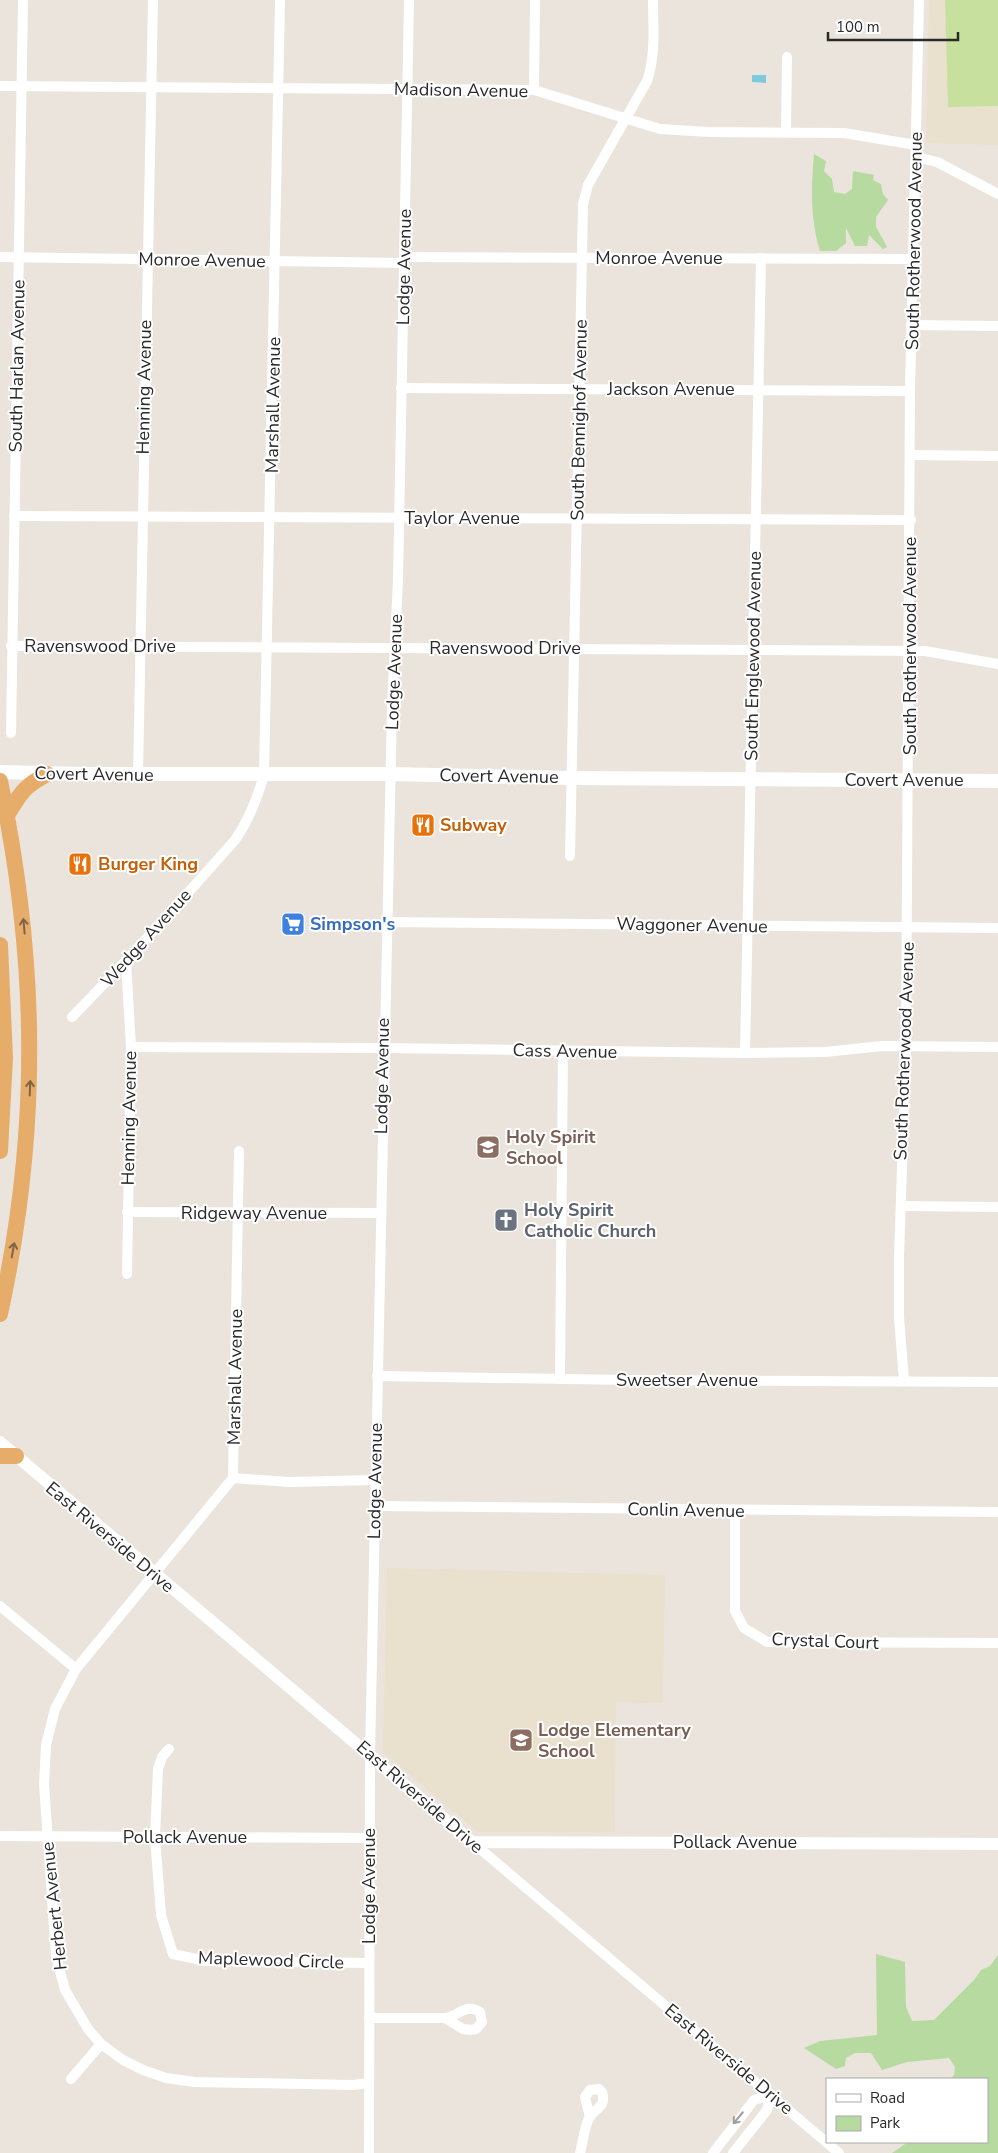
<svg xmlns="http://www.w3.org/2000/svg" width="998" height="2153" font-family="'Nunito Sans',sans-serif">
	<rect width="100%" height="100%" fill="#eae4dd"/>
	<g fill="#eae0ce">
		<polygon points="929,0 998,0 998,145 926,143"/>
		<polygon points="387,1568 665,1575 663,1703 616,1702 615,1832 478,1832 383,1752"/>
	</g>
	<g fill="#b6daa0">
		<path d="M814,154L826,161L824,171L832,179L834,192L845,194L852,189L853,171L874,175L873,180L881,184L883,194L888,200L876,217V227L887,247L883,249L869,235L867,246H855L846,228V243L836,251H820C810,218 811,187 814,154Z"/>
		<polygon points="876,1954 905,1962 906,2007 912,2021 934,2020 974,1980 981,1970 990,1966 998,1955 998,2153 892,2153 908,2142 987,2142 987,2079 950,2079 954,2075 955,2067 949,2058 907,2062 882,2070 871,2053 855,2053 846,2058 845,2066 836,2069 804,2048 820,2041 877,2035"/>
	</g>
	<polygon fill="#c7e09d" points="945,0 998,0 998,106 948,107"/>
	<polygon fill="#7ccae0" points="752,75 766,75 766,83 752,82"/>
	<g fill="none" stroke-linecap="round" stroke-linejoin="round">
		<g stroke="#fff" stroke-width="10">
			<polyline points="0,86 534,90 660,129 709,132 844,133 916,145"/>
			<polyline points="534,90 535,0"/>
			<polyline points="786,132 787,57"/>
			<polyline points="916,157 937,162 998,194"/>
			<polyline points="0,257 404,263"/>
			<polyline points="405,257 914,259"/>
			<polyline points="911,325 998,326"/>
			<polyline points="401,388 910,391"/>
			<polyline points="912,455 998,456"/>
			<polyline points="14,516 911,520"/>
			<polyline points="11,646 925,651 998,664"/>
			<polyline points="11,733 23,0"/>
			<polyline points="138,775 153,0"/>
			<path d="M570,856L583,204L588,185L647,81C656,55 653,27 653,0"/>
			<polyline points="386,922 998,928"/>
			<polyline points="126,962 131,1047 127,1274"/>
			<path d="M72,1017C128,960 182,900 235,840C249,820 257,799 264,775L280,0"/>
			<polyline points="131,1047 383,1048 745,1053 825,1052 882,1046 998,1047"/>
			<polyline points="745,1053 761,258"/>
			<polyline points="239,1151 233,1478 76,1669 55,1709 46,1745 44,1784 56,1956 65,1990 88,2029 101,2044 123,2060 143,2070 166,2078 195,2082 353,2085 369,2083"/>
			<polyline points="901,1206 998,1207"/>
			<polyline points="127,1212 380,1213"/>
			<polyline points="377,1376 626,1380 998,1382"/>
			<polyline points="560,1379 563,1051"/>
			<polyline points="904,1381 899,1317 899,1258 906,1046 910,388 919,0"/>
			<polyline points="233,1478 289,1482 374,1480"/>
			<polyline points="374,1506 998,1512"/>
			<polyline points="735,1511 735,1611 744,1628 767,1642 998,1643"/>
			<polyline points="0,1606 76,1669"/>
			<polyline points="169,1749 162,1757 158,1769 155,1837 161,1915 173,1954 206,1961 369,1963"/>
			<polyline points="1,1836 369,1838"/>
			<polyline points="472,1842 839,2153"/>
			<path d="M369,2018H445L463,2029L471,2030L476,2029L482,2022L480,2012C465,2003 459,2016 445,2018"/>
			<polyline points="71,2079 101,2044"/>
			<polyline points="369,2153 370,1754 392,706 398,580 409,0"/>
			<path d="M580,2153C583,2142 584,2128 589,2118C595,2108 607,2107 602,2092L599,2089L590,2090L585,2097L590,2117"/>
			<polyline points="713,2153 754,2100 771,2095 767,2110 733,2153"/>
		</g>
		<polyline stroke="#fff" stroke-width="12" points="0,1442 472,1842 998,1844"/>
		<polyline stroke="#fff" stroke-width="14" points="0,772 82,774 390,774 571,778 998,781"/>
		<g stroke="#e6ac6a" stroke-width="16">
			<path d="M0,781C38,964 40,1131 0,1314"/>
			<path d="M7,815C22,792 22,788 47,774"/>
			<polyline points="0,945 5,1058 0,1151"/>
			<polyline points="0,1456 16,1456"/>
		</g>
	</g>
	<defs><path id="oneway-shaft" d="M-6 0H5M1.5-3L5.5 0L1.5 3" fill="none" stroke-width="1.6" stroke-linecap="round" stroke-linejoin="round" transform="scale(1.25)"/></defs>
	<g stroke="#7f6447">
		<use href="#oneway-shaft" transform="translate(24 926) rotate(-95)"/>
		<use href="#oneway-shaft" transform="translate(30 1088) rotate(-88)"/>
		<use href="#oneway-shaft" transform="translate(13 1250) rotate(-80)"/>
	</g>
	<use stroke="#9f9f9f" href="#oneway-shaft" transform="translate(738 2118) rotate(130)"/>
	<defs>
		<g id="restaurant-square" transform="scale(1.25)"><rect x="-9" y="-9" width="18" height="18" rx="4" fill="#e8710a" stroke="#fff"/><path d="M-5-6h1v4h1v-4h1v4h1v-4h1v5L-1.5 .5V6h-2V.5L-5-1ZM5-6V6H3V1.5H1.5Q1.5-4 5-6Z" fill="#fff"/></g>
		<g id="supermarket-square" transform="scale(1.25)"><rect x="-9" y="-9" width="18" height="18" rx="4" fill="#3f7fe0" stroke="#fff"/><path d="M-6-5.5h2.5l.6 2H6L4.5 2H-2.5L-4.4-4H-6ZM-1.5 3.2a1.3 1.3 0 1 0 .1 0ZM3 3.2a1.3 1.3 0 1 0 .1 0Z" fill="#fff"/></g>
		<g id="school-square" transform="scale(1.25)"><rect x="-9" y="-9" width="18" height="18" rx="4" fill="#8d6e63" stroke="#fff"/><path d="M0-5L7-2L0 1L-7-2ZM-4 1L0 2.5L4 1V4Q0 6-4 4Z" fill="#fff"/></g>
		<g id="church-square" transform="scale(1.25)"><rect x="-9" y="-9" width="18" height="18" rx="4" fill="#6b7280" stroke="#fff"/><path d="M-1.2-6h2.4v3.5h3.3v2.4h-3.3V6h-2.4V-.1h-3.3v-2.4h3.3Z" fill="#fff"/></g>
	</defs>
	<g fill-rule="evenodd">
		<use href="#restaurant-square" x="423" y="825"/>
		<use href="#restaurant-square" x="80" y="864"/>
		<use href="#supermarket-square" x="293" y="924"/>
		<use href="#school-square" x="488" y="1147"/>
		<use href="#church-square" x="506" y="1220"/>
		<use href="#school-square" x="521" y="1740"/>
	</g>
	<g text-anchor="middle" stroke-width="4" stroke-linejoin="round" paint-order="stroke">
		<g font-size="18" fill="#2a2a2a" stroke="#fff">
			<text transform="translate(461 90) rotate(1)" y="6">Madison Avenue</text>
			<text transform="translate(914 241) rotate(-89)" y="6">South Rotherwood Avenue</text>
			<text x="659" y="264">Monroe Avenue</text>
			<text transform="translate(202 260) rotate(1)" y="6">Monroe Avenue</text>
			<text transform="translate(404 267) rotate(-89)" y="6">Lodge Avenue</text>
			<text transform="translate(17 366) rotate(-89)" y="6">South Harlan Avenue</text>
			<text transform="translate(144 387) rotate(-89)" y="6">Henning Avenue</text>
			<text x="671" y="395">Jackson Avenue</text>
			<text transform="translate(273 405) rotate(-89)" y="6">Marshall Avenue</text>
			<text transform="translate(579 420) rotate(-89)" y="6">South Bennighof Avenue</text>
			<text x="462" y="524">Taylor Avenue</text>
			<text x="100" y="652">Ravenswood Drive</text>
			<text transform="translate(910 646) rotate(-90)" y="6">South Rotherwood Avenue</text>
			<text x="505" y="654">Ravenswood Drive</text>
			<text transform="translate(753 656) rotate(-89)" y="6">South Englewood Avenue</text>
			<text transform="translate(394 672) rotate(-88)" y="6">Lodge Avenue</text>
			<text transform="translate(94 774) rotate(1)" y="6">Covert Avenue</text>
			<text transform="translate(499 776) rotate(1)" y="6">Covert Avenue</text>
			<text x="904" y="786">Covert Avenue</text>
			<text transform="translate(692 925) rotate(1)" y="6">Waggoner Avenue</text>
			<text transform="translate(146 938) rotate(-48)" y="6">Wedge Avenue</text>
			<text transform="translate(565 1051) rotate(1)" y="6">Cass Avenue</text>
			<text transform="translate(904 1051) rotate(-88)" y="6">South Rotherwood Avenue</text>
			<text transform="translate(382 1076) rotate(-89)" y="6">Lodge Avenue</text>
			<text transform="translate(129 1118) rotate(-89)" y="6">Henning Avenue</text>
			<text x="254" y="1219">Ridgeway Avenue</text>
			<text transform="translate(235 1377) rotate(-89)" y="6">Marshall Avenue</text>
			<text x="687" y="1386">Sweetser Avenue</text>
			<text transform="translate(375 1481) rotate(-89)" y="6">Lodge Avenue</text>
			<text transform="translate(686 1510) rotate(1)" y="6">Conlin Avenue</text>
			<text transform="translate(110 1537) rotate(40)" y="6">East Riverside Drive</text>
			<text transform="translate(825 1641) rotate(2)" y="6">Crystal Court</text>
			<text transform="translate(420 1797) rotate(41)" y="6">East Riverside Drive</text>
			<text x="185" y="1843">Pollack Avenue</text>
			<text x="735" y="1848">Pollack Avenue</text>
			<text transform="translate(369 1886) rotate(-90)" y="6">Lodge Avenue</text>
			<text transform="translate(54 1906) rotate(-96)" y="6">Herbert Avenue</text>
			<text transform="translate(271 1960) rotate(2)" y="6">Maplewood Circle</text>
			<text transform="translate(729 2059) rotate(40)" y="6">East Riverside Drive</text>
		</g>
		<g font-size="18" font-weight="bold" fill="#c56008" stroke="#fff" text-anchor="start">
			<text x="440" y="831">Subway</text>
			<text x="98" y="870">Burger King</text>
		</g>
		<g font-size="18" font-weight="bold" fill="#366cbe" stroke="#fff" text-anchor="start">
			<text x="310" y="930">Simpson's</text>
		</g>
		<g font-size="18" font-weight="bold" fill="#785e54" stroke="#fff" text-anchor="start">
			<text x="506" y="1143">Holy Spirit<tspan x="506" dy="21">School</tspan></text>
			<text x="538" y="1736">Lodge Elementary<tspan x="538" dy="21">School</tspan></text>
		</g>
		<g font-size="18" font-weight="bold" fill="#5b616d" stroke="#fff" text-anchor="start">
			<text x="524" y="1216">Holy Spirit<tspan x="524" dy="21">Catholic Church</tspan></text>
		</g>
	</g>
	<rect x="826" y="2078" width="162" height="65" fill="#ffffff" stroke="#aaaaaa"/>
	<rect x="836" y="2094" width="25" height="8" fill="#ffffff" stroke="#aaaaaa"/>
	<text x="870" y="2103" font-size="15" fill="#2a2a2a">Road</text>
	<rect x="836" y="2116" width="25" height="15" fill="#b6daa0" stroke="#aaaaaa"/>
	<text x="870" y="2128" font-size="15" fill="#2a2a2a">Park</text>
	<path d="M828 32v8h130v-8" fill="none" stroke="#2a2a2a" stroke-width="2.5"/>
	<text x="836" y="32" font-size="15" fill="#2a2a2a" stroke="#ffffff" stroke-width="4" paint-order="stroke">100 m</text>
</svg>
